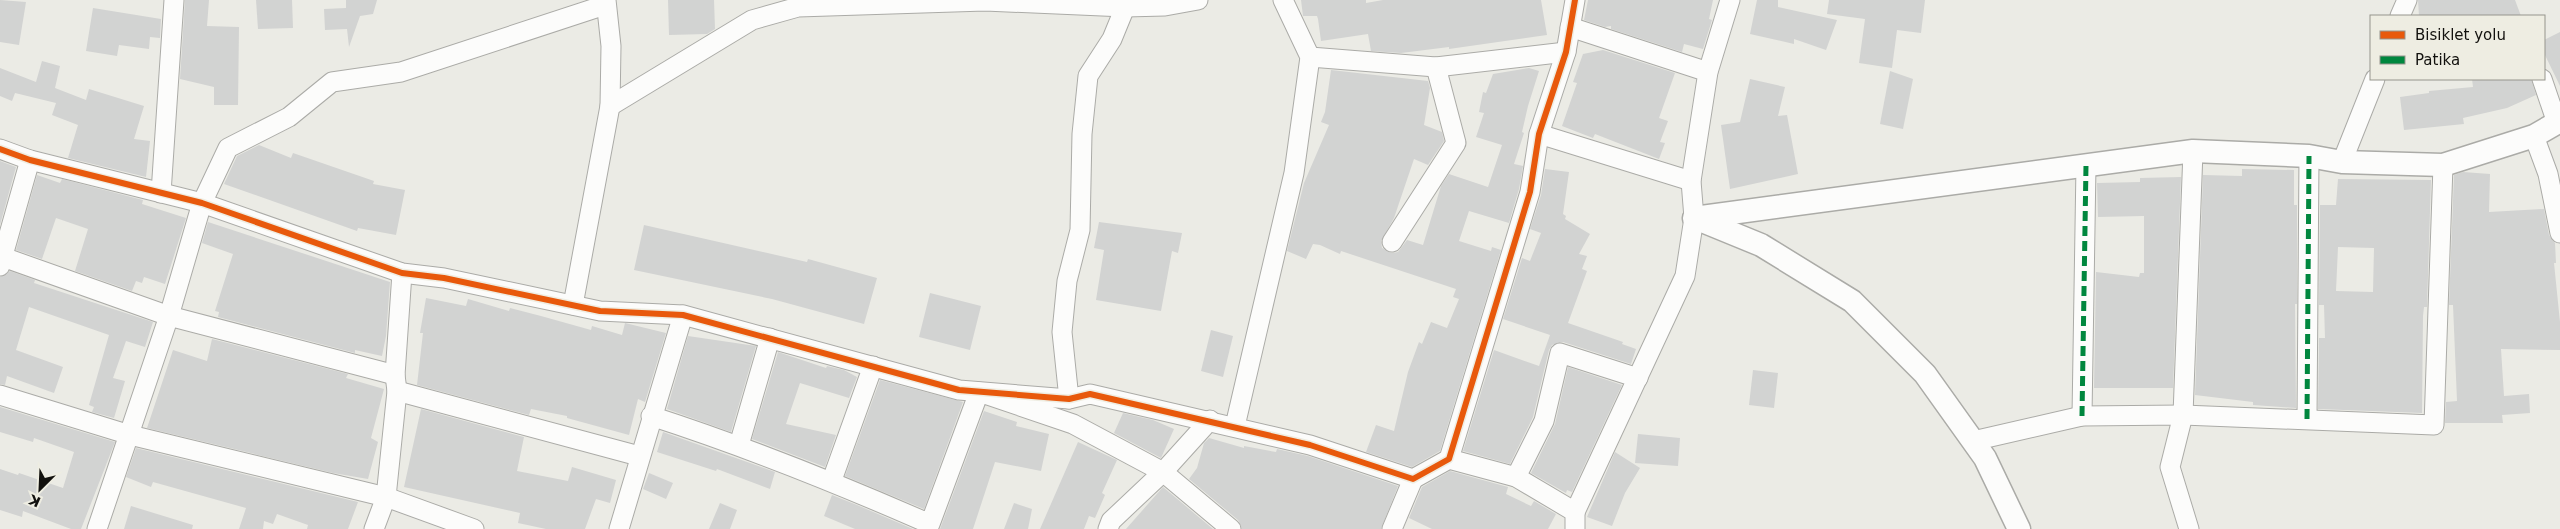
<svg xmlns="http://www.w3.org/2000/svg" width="2560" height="529" font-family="'DejaVu Sans',sans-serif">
	<rect width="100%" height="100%" fill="#ebebe5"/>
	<g fill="#d2d3d2" fill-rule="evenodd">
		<polygon points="0,0 26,2 19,45 0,42"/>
		<polygon points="185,0 209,0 207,26 239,27 238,105 214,105 214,87 180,79"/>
		<polygon points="256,0 292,0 293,28 258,29"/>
		<polygon points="346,0 377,0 373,14 360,16 349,47 347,29 325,30 324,9 346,8"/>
		<polygon points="668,0 714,0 715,29 707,34 669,35"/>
		<polygon points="1301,0 1366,0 1366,3 1383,0 1541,0 1547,35 1449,49 1449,47 1401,53 1371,51 1368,34 1321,41 1318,19 1317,16 1303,16"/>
		<polygon points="1588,0 1713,0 1709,19 1712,20 1703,49 1684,44 1682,52 1611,29 1611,26 1605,27 1584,20"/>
		<polygon points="1757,0 1778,0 1778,7 1837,20 1826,50 1794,39 1794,44 1750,34"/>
		<polygon points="1829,0 1925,0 1921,33 1897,30 1892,68 1859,63 1865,19 1827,14"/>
		<polygon points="2418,0 2515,0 2521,16 2419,16"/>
		<polygon points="93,8 161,19 160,38 150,37 149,49 119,45 117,56 86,51"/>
		<polygon points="2560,32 2560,86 2544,53 2544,40"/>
		<polygon points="1603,50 1675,73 1659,118 1668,121 1660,142 1665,143 1659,159 1595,134 1593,138 1562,126 1577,83 1573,82 1583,54"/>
		<polygon points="42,61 60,66 55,88 86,100 89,89 144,106 134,139 150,141 146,177 68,158 78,125 52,115 56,103 15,93 12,101 0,96 0,68 36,82"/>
		<polygon points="1529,68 1539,71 1528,106 1522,132 1524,133 1514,164 1523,166 1519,189 1509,223 1469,211 1459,241 1491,251 1492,247 1501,250 1440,451 1412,467 1366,452 1376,425 1394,431 1408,372 1419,342 1422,344 1431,322 1447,328 1459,299 1453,297 1456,289 1341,251 1340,254 1320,245 1313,244 1306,259 1287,251 1304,183 1329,125 1321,122 1325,112 1331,70 1428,81 1430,88 1424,125 1442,132 1444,141 1428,165 1414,159 1394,218 1381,241 1382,248 1392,253 1398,252 1407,240 1423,245 1441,186 1449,174 1488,187 1502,145 1476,137 1484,113 1479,112 1483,92 1486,93 1493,74"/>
		<polygon points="1890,71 1913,79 1903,129 1880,124"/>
		<polygon points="1750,79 1785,87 1778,116 1787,115 1798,174 1730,189 1721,125 1740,122"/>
		<polygon points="2472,79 2531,79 2536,95 2507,108 2463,118 2464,124 2404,130 2400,97 2429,93 2429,91 2473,87"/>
		<polygon points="259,145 291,158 293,153 374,181 373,184 405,190 396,235 358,228 357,231 224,184 237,156"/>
		<polygon points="0,161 16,167 0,225"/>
		<polygon points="1545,169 1569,172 1563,214 1566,216 1565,219 1590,234 1579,254 1587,256 1582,269 1587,271 1568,323 1623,342 1622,344 1636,349 1631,364 1563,342 1552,345 1549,350 1533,417 1510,464 1463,451 1494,350 1539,366 1550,335 1503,319 1522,258 1530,261 1541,233 1530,229 1541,195"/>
		<polygon points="2242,169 2294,170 2294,205 2297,205 2297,304 2295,304 2296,408 2253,405 2253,402 2195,395 2203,175 2242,176"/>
		<polygon points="2463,172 2490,174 2489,212 2544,209 2549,235 2555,243 2556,263 2554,263 2560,322 2560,350 2501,349 2504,396 2529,394 2530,413 2502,415 2503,423 2445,423 2446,402 2457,401 2453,305 2449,305 2454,175"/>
		<polygon points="37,175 60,183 62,179 143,200 142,204 186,218 165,284 144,277 142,283 136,281 132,291 75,271 88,229 56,218 42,259 16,250"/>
		<polygon points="2181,177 2173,388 2094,388 2096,272 2139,277 2140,273 2144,273 2144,216 2098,217 2097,183 2140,182 2140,178"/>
		<path d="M2338,179L2431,180L2427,307H2424L2423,316L2422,413L2318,409L2319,338H2325L2324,305H2319L2320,205H2336ZM2338,247L2374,248L2373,292L2336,291Z"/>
		<polygon points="208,222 390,282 386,336 382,356 355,350 355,353 218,317 219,312 215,311 233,254 202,243"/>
		<polygon points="1099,222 1182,233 1178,253 1172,251 1161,311 1096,300 1104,250 1094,248"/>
		<polygon points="644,225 807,262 808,259 877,278 864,324 772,299 634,270"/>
		<polygon points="10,271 35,280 34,283 153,322 145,347 126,341 113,378 125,381 114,418 92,412 94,407 89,405 109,335 29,307 16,350 63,367 54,393 7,376 5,385 0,384 0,277"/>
		<polygon points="930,293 981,306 970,350 919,337"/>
		<polygon points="426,298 466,306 468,299 509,311 510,308 541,316 591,330 592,326 622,335 625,323 666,333 645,402 638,399 629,435 567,418 567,416 531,409 529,415 417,385 423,333 420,333"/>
		<polygon points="1211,330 1233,336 1223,377 1201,371"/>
		<polygon points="688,336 756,346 731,432 667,409"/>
		<polygon points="212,339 348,374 346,378 384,389 371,438 378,442 368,479 333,473 147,428 173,350 207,361"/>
		<polygon points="778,352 826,368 827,366 844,370 857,377 849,398 800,383 786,424 836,435 825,467 752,439"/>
		<polygon points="1568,367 1622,385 1572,492 1567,490 1566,493 1531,473 1555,424"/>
		<polygon points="1753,370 1778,373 1774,408 1749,405"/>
		<polygon points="880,380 963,402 924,509 845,476"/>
		<polygon points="0,407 115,442 81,529 71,529 23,511 22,517 0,510 0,469 18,475 19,473 63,488 74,452 34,438 33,442 0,432"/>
		<polygon points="421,409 524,437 517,471 568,481 572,467 616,480 610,503 596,499 585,529 546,529 518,523 520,513 404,487"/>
		<polygon points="984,411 1017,422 1016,426 1049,434 1041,471 995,462 973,529 940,529"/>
		<polygon points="1123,413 1153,420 1174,429 1161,458 1114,433"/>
		<polygon points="663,432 775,472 770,489 717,469 716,471 657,452"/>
		<polygon points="1638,434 1680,438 1678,466 1635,463"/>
		<polygon points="1209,438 1244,448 1244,446 1276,452 1277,449 1308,456 1398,486 1381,529 1242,529 1238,520 1189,479 1197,468 1204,443"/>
		<polygon points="1078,442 1117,460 1102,493 1105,495 1095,518 1089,516 1084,529 1040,529"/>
		<polygon points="136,448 358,502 348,529 307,529 308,525 277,514 273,524 264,521 263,529 239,529 246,508 153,482 151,487 126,477"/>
		<polygon points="1615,452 1640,468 1625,493 1612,526 1587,517"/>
		<polygon points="1450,471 1508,487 1506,494 1531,506 1534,501 1556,514 1548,529 1432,529 1409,518 1422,487"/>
		<polygon points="649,473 673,483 666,499 643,489"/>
		<polygon points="1163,487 1213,529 1126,529"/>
		<polygon points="832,495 857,505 913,529 855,529 824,516"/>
		<polygon points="720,503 737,510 730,529 709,529"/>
		<polygon points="1014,503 1032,509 1028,529 1004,529"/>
		<polygon points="131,506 193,525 192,529 124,529"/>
	</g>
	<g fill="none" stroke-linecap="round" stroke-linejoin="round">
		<g stroke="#ababa7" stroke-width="21">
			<g id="minor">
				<polyline points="2400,16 2407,0"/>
				<polyline points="1570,27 1708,72"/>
				<polyline points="1310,57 1436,67 1566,52"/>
				<polyline points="2542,79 2557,123"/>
				<polyline points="610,106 752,20 798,7 985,1 1125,7 1165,6 1198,0"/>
				<polyline points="1539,134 1691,181"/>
				<polyline points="2534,136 2548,174 2560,233"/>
				<polyline points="0,149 30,160 202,203 402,273 444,278 600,311 683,315 959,390 1069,399 1090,394 1310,445 1413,479 1449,459 1530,192 1539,134 1566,52 1575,0"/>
				<polyline points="2342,162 2375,79"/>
				<polyline points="161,193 174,0"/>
				<polyline points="1392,242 1456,143 1436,67"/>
				<polyline points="0,256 169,316 395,375"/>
				<polyline points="0,266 30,160"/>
				<polyline points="573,305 610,106 611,46 606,0"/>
				<polyline points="397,391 639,456"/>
				<polyline points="0,395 130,435 386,497 474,529"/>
				<polyline points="1069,399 1062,332 1067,281 1080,230 1082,134 1088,76 1112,39 1128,0"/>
				<path d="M651,416C747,447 839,484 930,524L979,392L1073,424L1163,472L1231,529"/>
				<polyline points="2082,416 2086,165"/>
				<polyline points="2307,419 2309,156"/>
				<polyline points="1235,426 1294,173 1310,57 1283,0"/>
				<polyline points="1973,441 2082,416 2183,415 2434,425 2443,165"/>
				<polyline points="739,445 770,338"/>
				<polyline points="1449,459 1516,477 1575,512 1575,529"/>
				<polyline points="1516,477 1544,421 1560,353 1638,378"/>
				<polyline points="832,480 873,366"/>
				<polyline points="1575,512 1685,276 1694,218 1691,181 1708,72 1730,0"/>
				<polyline points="97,529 169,316 202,203 228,148 289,117 332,82 401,72 605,5"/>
				<polyline points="374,529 386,497 397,391 395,375 402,273"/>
				<polyline points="619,529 683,315"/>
				<polyline points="1108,529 1111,521 1163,472 1210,420"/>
				<polyline points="1392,529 1413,479"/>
				<polyline points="2189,529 2170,467 2183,415 2193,151"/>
			</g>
		</g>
		<g stroke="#ababa7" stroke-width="25">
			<g id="tertiary">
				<polyline points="1694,218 2193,151 2309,156 2342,162 2443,165 2534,136 2560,121"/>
				<polyline points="1695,218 1761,245 1852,301 1925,374 1985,458 2019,529"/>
			</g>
		</g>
		<use href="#minor" stroke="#fcfcfb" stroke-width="19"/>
		<use href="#tertiary" stroke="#fcfcfb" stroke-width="22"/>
		<g stroke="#00873e" stroke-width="5" stroke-dasharray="10 5" stroke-linecap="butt">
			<polyline points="2082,416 2086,165"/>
			<polyline points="2307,419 2309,156"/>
		</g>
		<g stroke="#eeede2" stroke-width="9">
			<polyline id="cycleway" points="0,149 30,160 202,203 402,273 444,278 600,311 683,315 959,390 1069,399 1090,394 1310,445 1413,479 1449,459 1530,192 1539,134 1566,52 1575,0"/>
		</g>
		<use href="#cycleway" stroke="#e8590c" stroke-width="6"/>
	</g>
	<rect x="2370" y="15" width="175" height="65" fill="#eeede2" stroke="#96958d"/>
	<rect x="2380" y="31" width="25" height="8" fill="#e8590c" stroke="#96958d"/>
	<text x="2415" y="40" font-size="15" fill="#12110e">Bisiklet yolu</text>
	<rect x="2380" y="56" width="25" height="8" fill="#00873e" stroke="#96958d"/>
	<text x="2415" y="65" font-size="15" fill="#12110e">Patika</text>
	<g transform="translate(40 489) rotate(204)" stroke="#eeede2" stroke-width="4" paint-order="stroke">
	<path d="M0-4L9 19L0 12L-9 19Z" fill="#12110e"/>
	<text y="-8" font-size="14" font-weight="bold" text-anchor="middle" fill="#12110e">K</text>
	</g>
</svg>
